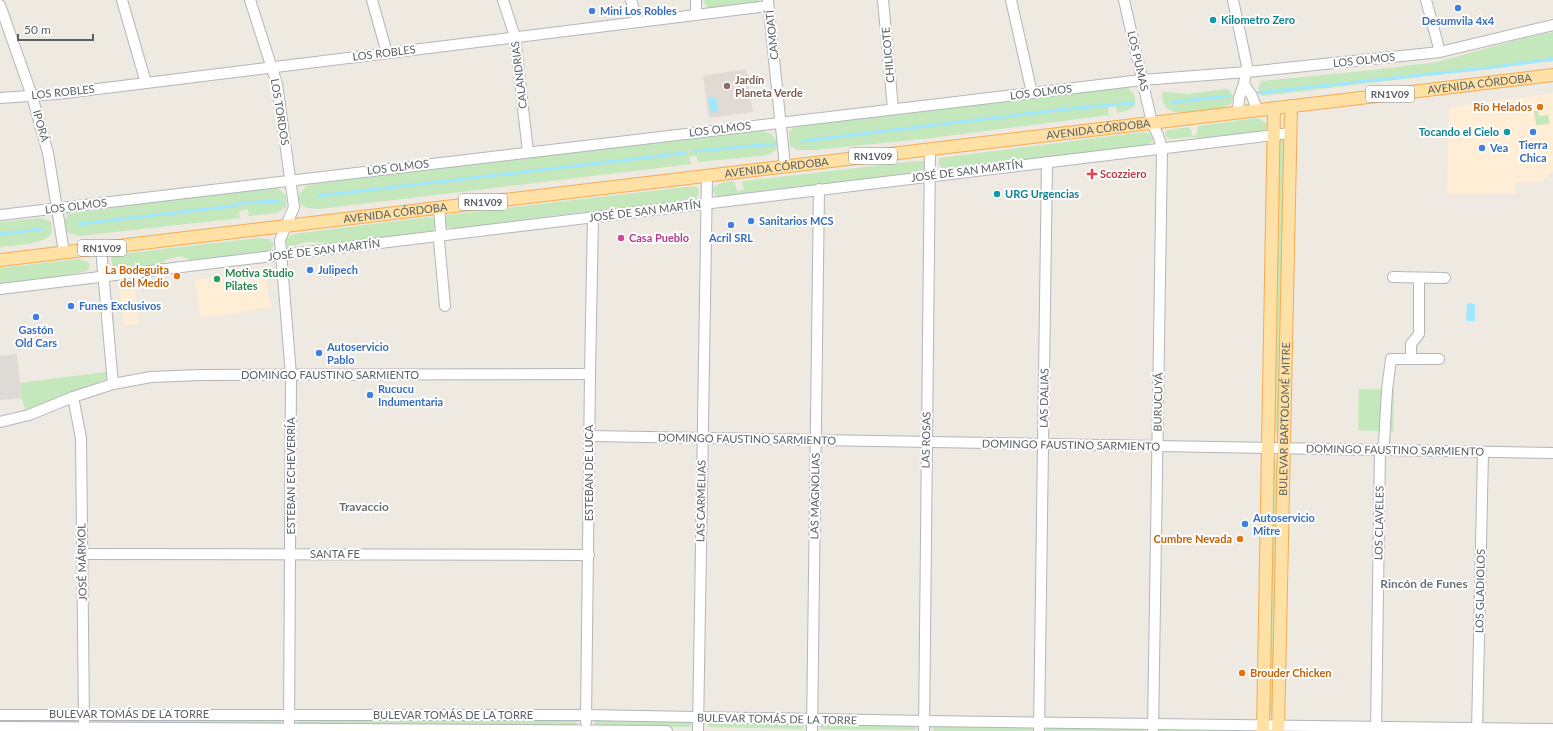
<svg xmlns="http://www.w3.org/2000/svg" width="1553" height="731" font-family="Lato,sans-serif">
	<rect width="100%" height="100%" fill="#eee9e1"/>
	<g fill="#ffeed5">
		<polygon points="1553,93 1553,172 1551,172 1542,182 1515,183 1515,193 1447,193 1449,107"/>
		<polygon points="265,270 269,301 271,301 272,307 200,318 195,280"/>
		<polygon points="134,278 139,324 124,326 119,280"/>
	</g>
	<polygon fill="#dedbd6" points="17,354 22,398 0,400 0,356"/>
	<polygon fill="#e0dad2" points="746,69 753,112 709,118 703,76"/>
	<g fill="#c4e7bc">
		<polygon points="703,0 759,0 756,4 751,5 713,8 707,7"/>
		<path d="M1553,32V61L1262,96C1258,90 1257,87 1262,81L1373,70L1437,62L1524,38Z"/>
		<polygon points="1116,88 1128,88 1135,96 1135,106 1129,110 1117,113 1116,106 1108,107 1109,115 931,138 815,150 798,150 790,146 789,132 794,127 969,104"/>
		<path d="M1225,89L1229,90L1233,96L1232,103C1229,105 1225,107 1221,108C1209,112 1178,116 1168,109C1163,105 1163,100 1162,94L1164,92L1188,94Z"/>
		<polygon points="1534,111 1538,111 1539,116 1548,115 1550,124 1536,125"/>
		<polygon points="1258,118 1267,124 1266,129 1264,131 1203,138 1188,137 1175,139 1167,138 1165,133 1168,130 1188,127 1191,130 1192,136 1197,135 1197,129 1198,126"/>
		<path d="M759,130C770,132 780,137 776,150L768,155L698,162L696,155L689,157L691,164L319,209L307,208L300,204L298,196L307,185L330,182L659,141Z"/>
		<polygon points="1143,132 1151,134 1153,141 1148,145 944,169 939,166 939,158 947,157"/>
		<polygon points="1279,138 1286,138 1280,434 1273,433"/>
		<path d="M916,161H924L925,168L922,171C873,179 823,184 774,189C754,191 736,196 716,196L713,191L714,187L721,183L733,181L735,184L737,191L744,190L742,183L744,181Z"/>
		<path d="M694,186L699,189L698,196L692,200C625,208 558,214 492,224C480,225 454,233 444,225L443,218L446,215Z"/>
		<polygon points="276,187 286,195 286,207 277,213 249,216 248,209 239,211 240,218 79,236 66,232 64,223 68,214 237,191"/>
		<polygon points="429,217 433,217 435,224 434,231 334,243 306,242 287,248 286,238 293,234"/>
		<path d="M41,218L51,222C52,228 53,234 48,237C37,245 13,245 0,247V222Z"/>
		<polygon points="259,238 269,239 274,244 271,250 260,253 190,260 181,256 165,260 162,264 113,268 111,256 120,254"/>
		<polygon points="78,259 88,262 90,266 87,271 51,278 0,283 0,268"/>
		<polygon points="106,372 107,379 25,410 22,398 20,383"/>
		<polygon points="1359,389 1394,390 1393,432 1358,430"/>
		<polygon points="1278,460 1273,715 1269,714 1273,465 1274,461"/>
		<polygon points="0,717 76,719 76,722 73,723 0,724"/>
		<polygon points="92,718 282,719 282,722 280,724 95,723 93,722"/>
		<polygon points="575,719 577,721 577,724 575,726 301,724 298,723 298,720"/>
		<polygon points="597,719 690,721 691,723 691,726 689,727 598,726 595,724 595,721"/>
		<polygon points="711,721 803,722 805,725 804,727 802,729 711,727 708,726 708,723"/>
		<polygon points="819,724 914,724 916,726 916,729 913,730 822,729 819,727"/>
		<polygon points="932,726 1031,726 1033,728 1032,731 935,731 932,729"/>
		<polygon points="1046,728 1142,728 1144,730 1144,731 1046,731"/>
		<polygon points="1161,728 1251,729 1252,731 1159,731"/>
	</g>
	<g fill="#a0e7ff">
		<polygon points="716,97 718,112 711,113 708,98"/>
		<polygon points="1467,303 1475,304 1475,321 1466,321"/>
	</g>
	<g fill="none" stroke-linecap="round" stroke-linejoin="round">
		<g stroke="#a0e7ff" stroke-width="3">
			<polyline points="1256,93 1487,68 1553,59"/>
			<polyline points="1172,102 1229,96"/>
			<polyline points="803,141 1067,109 1133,103"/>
			<polyline points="695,151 774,144"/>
			<polyline points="318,196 685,153"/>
			<polyline points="79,224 233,206 241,203 280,201"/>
			<polyline points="0,234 42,229"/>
		</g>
		<g stroke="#b2b6ba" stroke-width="12">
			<g id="minor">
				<polyline points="122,0 146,83"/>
				<polyline points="250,0 277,84 294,207 280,240 291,375 289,728"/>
				<polyline points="372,0 387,53"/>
				<polyline points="503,0 515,37 528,152"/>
				<polyline points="631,0 638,22"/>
				<polyline points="696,0 696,15"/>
				<polyline points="883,0 893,109"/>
				<polyline points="1011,0 1032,93"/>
				<polyline points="1124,0 1152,123 1158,135 1162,148 1153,731"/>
				<polyline points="1233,0 1247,66 1244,84 1239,98 1238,112"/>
				<polyline points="1426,0 1440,52"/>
				<polyline points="768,1 785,166"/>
				<polyline points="0,5 32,96 48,153 64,252"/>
				<polyline points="1244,84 1252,96 1257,110"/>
				<polyline points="0,98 57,94 146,83 768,6"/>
				<polyline points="439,208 441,233 439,241 445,306"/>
				<polyline points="0,215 1142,80 1247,72 1440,52 1553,25"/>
				<polyline points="101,248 113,384"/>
				<polyline points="1393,277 1445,278"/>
				<polyline points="0,289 1290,133"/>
				<polyline points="1411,358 1411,344 1419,334 1419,278"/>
				<polyline points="73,397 81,438 84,721"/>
				<polyline points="0,422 29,415 73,397 113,384 151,377 200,375 590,374"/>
				<polyline points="590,436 1553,453"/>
				<polyline points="82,554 589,555"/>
				<polyline points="0,715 586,715 924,721 1553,729"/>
				<polyline points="586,722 590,374 593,217"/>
				<polyline points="0,727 667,731"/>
				<polyline points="698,731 707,176"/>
				<polyline points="812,731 819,189"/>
				<polyline points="924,731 930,149"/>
				<polyline points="1039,731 1047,162"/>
				<polyline points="1376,731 1380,450 1384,444 1387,390 1391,359 1439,359"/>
				<polyline points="1477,731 1483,452"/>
			</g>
		</g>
		<g stroke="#f9aa50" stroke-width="14">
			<g id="major">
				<path id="s1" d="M0,260L1553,75"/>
				<polyline points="1263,731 1274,108"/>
				<path id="s2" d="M1278,731L1291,106"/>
			</g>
		</g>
		<use href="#minor" stroke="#fff" stroke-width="10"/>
		<use href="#major" stroke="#ffe0a5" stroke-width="12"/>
	</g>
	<g fill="#3f7fe0" stroke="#fff" stroke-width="1.5">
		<circle cx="1458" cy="8" r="4"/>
		<circle cx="592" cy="11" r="4"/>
		<circle cx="1533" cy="132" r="4"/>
		<circle cx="1482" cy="148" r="4"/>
		<circle cx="751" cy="221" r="4"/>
		<circle cx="731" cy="225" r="4"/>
		<circle cx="310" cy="270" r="4"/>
		<circle cx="71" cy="306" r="4"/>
		<circle cx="36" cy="317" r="4"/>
		<circle cx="319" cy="353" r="4"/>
		<circle cx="370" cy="395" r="4"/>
		<circle cx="1245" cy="524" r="4"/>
	</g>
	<g fill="#0f9aa8" stroke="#fff" stroke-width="1.5">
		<circle cx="1213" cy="20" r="4"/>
		<circle cx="1507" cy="132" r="4"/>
		<circle cx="997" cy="194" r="4"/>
	</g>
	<circle fill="#8d6e63" stroke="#fff" stroke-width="1.5" cx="727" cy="86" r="4"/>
	<g fill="#e8710a" stroke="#fff" stroke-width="1.5">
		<circle cx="1540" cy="107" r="4"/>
		<circle cx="177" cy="276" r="4"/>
		<circle cx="1240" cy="539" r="4"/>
		<circle cx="1242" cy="673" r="4"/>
	</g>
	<path fill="#e0444e" stroke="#fff" stroke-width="1.5" d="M1090 168h4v4h4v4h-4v4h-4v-4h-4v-4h4z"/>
	<circle fill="#d1479c" stroke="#fff" stroke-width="1.5" cx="621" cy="238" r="4"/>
	<circle fill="#2e9e5b" stroke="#fff" stroke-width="1.5" cx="217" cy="279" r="4"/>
	<g text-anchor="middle" stroke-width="4" stroke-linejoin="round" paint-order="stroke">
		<g fill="#fff" stroke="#8c9092" stroke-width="1">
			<rect x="1366" y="86" width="48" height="16" rx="3"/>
			<rect x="849" y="148" width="48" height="16" rx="3"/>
			<rect x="459" y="194" width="48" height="16" rx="3"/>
			<rect x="78" y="240" width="48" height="16" rx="3"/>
		</g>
		<g font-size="10" font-weight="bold" fill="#5a6063">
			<text x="1390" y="98">RN1V09</text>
			<text x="873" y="160">RN1V09</text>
			<text x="483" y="206">RN1V09</text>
			<text x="102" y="252">RN1V09</text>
		</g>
		<g font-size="11" font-weight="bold" fill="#366cbe" stroke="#fff" text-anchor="start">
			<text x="600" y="15">Mini Los Robles</text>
			<text x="1458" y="25" text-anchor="middle">Desumvila 4x4</text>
			<text x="1533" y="149" text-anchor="middle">Tierra<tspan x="1533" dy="13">Chica</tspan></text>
			<text x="1490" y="152">Vea</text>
			<text x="759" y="225">Sanitarios MCS</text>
			<text x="731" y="242" text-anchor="middle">Acril SRL</text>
			<text x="318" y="274">Julipech</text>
			<text x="79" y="310">Funes Exclusivos</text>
			<text x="36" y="334" text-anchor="middle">Gastón<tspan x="36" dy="13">Old Cars</tspan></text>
			<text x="327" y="351">Autoservicio<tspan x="327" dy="13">Pablo</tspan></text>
			<text x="378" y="393">Rucucu<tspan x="378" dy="13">Indumentaria</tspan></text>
			<text x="1253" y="522">Autoservicio<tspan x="1253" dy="13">Mitre</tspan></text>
		</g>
		<g font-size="11" font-weight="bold" fill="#0d838f" stroke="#fff" text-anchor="start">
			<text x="1221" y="24">Kilometro Zero</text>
			<text x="1499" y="136" text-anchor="end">Tocando el Cielo</text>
			<text x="1005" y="198">URG Urgencias</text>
		</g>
		<g font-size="11" fill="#5a6063" stroke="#fff">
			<text transform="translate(772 35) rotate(-96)" y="4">CAMOATÍ</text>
			<text transform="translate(384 53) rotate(-7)" y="4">LOS ROBLES</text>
			<text transform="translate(888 55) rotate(-95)" y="4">CHILICOTE</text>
			<text transform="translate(1364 60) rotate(-6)" y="4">LOS OLMOS</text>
			<text transform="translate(1138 61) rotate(77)" y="4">LOS PUMAS</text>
			<text transform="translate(519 75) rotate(-97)" y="4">CALANDRIAS</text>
			<text dy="4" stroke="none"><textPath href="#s1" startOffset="1490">AVENIDA CÓRDOBA</textPath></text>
			<text transform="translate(63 92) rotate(-6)" y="4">LOS ROBLES</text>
			<text transform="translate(1041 92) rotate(-7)" y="4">LOS OLMOS</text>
			<text transform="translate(280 112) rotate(81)" y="4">LOS TORDOS</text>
			<text transform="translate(41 126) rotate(74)" y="4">IPORÁ</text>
			<text transform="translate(720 129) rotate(-7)" y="4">LOS OLMOS</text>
			<text dy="4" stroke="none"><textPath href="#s1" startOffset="1106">AVENIDA CÓRDOBA</textPath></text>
			<text transform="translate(398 167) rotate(-7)" y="4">LOS OLMOS</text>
			<text dy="4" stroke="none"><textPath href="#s1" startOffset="782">AVENIDA CÓRDOBA</textPath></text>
			<text transform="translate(967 171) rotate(-7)" y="4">JOSÉ DE SAN MARTÍN</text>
			<text transform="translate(76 206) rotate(-7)" y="4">LOS OLMOS</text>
			<text transform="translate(645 211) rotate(-7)" y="4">JOSÉ DE SAN MARTÍN</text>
			<text dy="4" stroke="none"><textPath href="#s1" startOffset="398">AVENIDA CÓRDOBA</textPath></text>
			<text transform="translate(324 250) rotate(-7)" y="4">JOSÉ DE SAN MARTÍN</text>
			<text x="330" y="379">DOMINGO FAUSTINO SARMIENTO</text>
			<text transform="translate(1044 398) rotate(-89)" y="4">LAS DALIAS</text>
			<text transform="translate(1158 402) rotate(-89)" y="4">BURUCUYÁ</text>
			<text dy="4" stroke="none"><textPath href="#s2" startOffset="312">BULEVAR BARTOLOMÉ MITRE</textPath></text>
			<text transform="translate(747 439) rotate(1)" y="4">DOMINGO FAUSTINO SARMIENTO</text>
			<text transform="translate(926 440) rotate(-89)" y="4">LAS ROSAS</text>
			<text transform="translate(1071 445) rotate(1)" y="4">DOMINGO FAUSTINO SARMIENTO</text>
			<text transform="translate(1395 450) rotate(1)" y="4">DOMINGO FAUSTINO SARMIENTO</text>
			<text transform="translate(589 473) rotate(-90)" y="4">ESTEBAN DE LUCA</text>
			<text transform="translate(291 476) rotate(-90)" y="4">ESTEBAN ECHEVERRÍA</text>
			<text transform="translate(815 496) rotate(-89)" y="4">LAS MAGNOLIAS</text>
			<text transform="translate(701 501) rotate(-89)" y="4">LAS CARMELIAS</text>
			<text transform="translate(1379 523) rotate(-89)" y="4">LOS CLAVELES</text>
			<text x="335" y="558">SANTA FE</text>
			<text transform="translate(82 562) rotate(-91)" y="4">JOSÉ MÁRMOL</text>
			<text transform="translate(1480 591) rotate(-89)" y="4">LOS GLADIOLOS</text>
			<text x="129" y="718">BULEVAR TOMÁS DE LA TORRE</text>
			<text x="453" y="719">BULEVAR TOMÁS DE LA TORRE</text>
			<text transform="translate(777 719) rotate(1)" y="4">BULEVAR TOMÁS DE LA TORRE</text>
		</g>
		<g font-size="11" font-weight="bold" fill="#785e54" stroke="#fff" text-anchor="start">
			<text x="735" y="84">Jardín<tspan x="735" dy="13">Planeta Verde</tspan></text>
		</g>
		<g font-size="11" font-weight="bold" fill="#c56008" stroke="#fff" text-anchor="end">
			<text x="1532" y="111">Río Helados</text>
			<text x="169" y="274">La Bodeguita<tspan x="169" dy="13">del Medio</tspan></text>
			<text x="1232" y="543">Cumbre Nevada</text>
			<text x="1250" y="677" text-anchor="start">Brouder Chicken</text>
		</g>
		<g font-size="11" font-weight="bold" fill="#be3a42" stroke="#fff" text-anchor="start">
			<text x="1100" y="178">Scozziero</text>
		</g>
		<g font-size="11" font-weight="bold" fill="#b23c85" stroke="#fff" text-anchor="start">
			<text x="629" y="242">Casa Pueblo</text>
		</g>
		<g font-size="11" font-weight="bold" fill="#27864d" stroke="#fff" text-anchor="start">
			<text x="225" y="277">Motiva Studio<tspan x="225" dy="13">Pilates</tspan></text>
		</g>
		<g font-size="12" font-weight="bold" fill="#6b7275" stroke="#fff">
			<text x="364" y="511">Travaccio</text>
			<text x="1424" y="588">Rincón de Funes</text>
		</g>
	</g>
	<path d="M18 34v6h75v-6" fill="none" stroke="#5a6063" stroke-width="2"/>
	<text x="24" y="34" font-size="12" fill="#5a6063" stroke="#ffffff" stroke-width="3" paint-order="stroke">50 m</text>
</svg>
